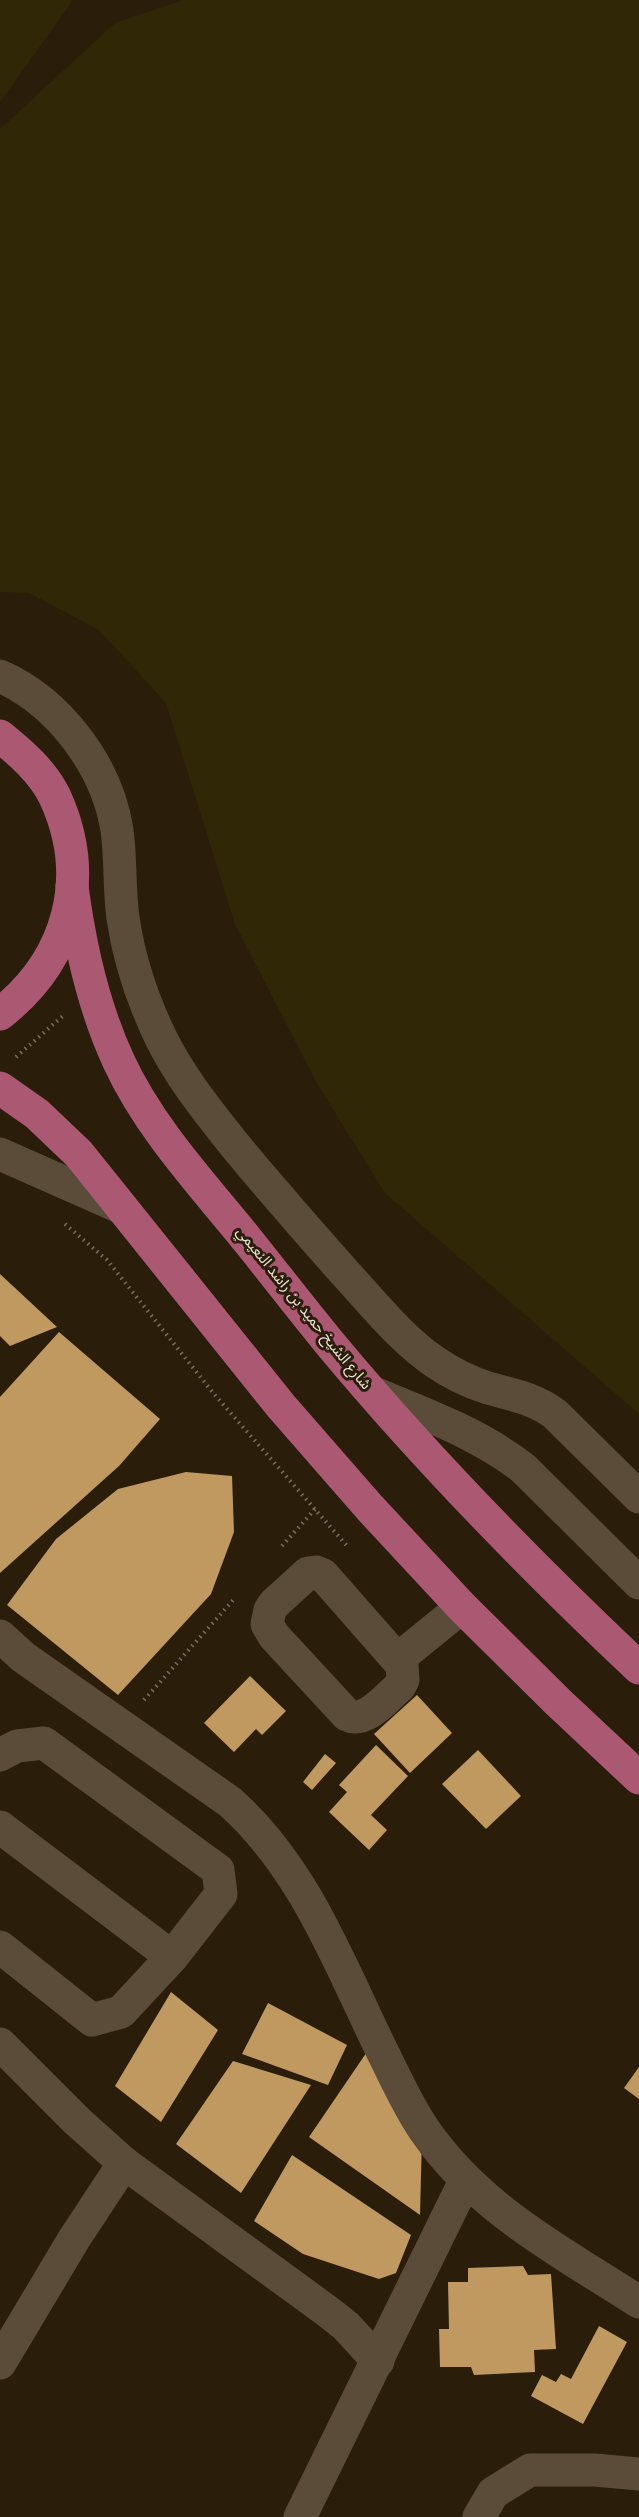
<svg xmlns="http://www.w3.org/2000/svg" width="639" height="2517" font-family="Lato,'Noto Sans Arabic',sans-serif">
	<rect width="100%" height="100%" fill="#2a1e0b"/>
	<g fill="#2f2705">
		<polygon points="0,0 73,0 0,102"/>
		<polygon points="183,0 639,0 639,1414 385,1193 316,1082 235,924 166,703 99,630 29,593 0,592 0,129 115,23"/>
	</g>
	<g fill="#c09960">
		<polygon points="0,1274 57,1327 10,1346 0,1336"/>
		<polygon points="59,1332 160,1419 119,1466 0,1573 0,1397"/>
		<polygon points="186,1472 232,1476 234,1532 211,1594 118,1695 7,1605 56,1539 118,1489"/>
		<polygon points="250,1676 286,1711 262,1735 256,1729 234,1752 204,1723"/>
		<polygon points="417,1695 452,1733 410,1773 374,1734"/>
		<polygon points="376,1745 408,1776 371,1815 387,1830 369,1850 329,1812 347,1792 339,1785"/>
		<polygon points="478,1750 521,1796 486,1829 442,1784"/>
		<polygon points="325,1754 336,1763 312,1790 303,1782"/>
		<polygon points="171,1992 218,2030 161,2122 115,2086"/>
		<polygon points="268,2003 347,2045 328,2085 242,2054"/>
		<polygon points="373,2043 422,2136 420,2215 309,2137"/>
		<polygon points="233,2061 311,2085 241,2193 176,2144"/>
		<polygon points="639,2067 639,2099 624,2088"/>
		<polygon points="292,2155 411,2235 396,2273 379,2279 303,2254 254,2221"/>
		<polygon points="523,2266 528,2275 551,2274 556,2349 534,2350 535,2372 474,2375 471,2367 440,2367 439,2329 449,2329 448,2282 468,2282 468,2268"/>
		<polygon points="599,2326 627,2342 583,2424 531,2396 542,2375 556,2382 561,2374 571,2379"/>
	</g>
	<g fill="none" stroke-linecap="round" stroke-linejoin="round">
		<g stroke="#7a6f5f" stroke-width="4" stroke-dasharray="1.5 4.5" stroke-linecap="butt">
			<polyline points="16,1057 65,1014"/>
			<polyline points="65,1224 107,1260 214,1394 348,1547"/>
			<polyline points="282,1546 315,1509"/>
			<polyline points="144,1700 235,1598"/>
		</g>
		<g stroke="#5a4c38" stroke-width="33">
			<path d="M0,676C59,702 107,766 117,830C121,859 119,889 123,918C129,959 143,1001 161,1038C180,1077 207,1110 233,1143C269,1187 307,1230 345,1273C373,1303 401,1339 435,1362C451,1373 469,1382 488,1388C512,1395 534,1398 555,1414L639,1497"/>
			<polyline points="0,1154 122,1208"/>
			<path d="M374,1393C426,1415 478,1433 523,1468L639,1583"/>
			<path d="M316,1572L323,1575L402,1665L403,1680L399,1687C386,1698 366,1724 347,1715L274,1636L267,1624L270,1610L274,1604L308,1573Z"/>
			<path d="M0,1636L23,1657L230,1802C306,1870 340,1966 384,2055C397,2081 409,2108 425,2131C480,2210 560,2251 639,2302"/>
			<polyline points="398,1659 462,1607"/>
			<polyline points="0,1755 17,1746 44,1743 218,1870 221,1894 172,1957 121,2012 92,2020 0,1947"/>
			<polyline points="0,1827 172,1957"/>
			<polyline points="0,2044 77,2121 124,2163 327,2311 346,2326 378,2361"/>
			<polyline points="0,2363 74,2239 124,2163"/>
			<polyline points="300,2517 465,2181"/>
			<polyline points="479,2517 493,2493 530,2470 595,2470 639,2474"/>
		</g>
		<g stroke="#ab5972" stroke-width="33">
			<path d="M0,736C21,753 43,772 55,797C92,878 69,960 0,1014"/>
			<path d="M72,886C80,948 93,1006 119,1062C150,1129 203,1185 249,1242C277,1277 304,1312 332,1346C427,1460 532,1567 639,1668"/>
			<polyline points="0,1088 37,1114 79,1154 281,1406 370,1508 462,1607 558,1702 639,1778"/>
		</g>
	</g>
	<g text-anchor="middle" stroke-width="6" stroke-linejoin="round" paint-order="stroke">
		<g font-size="15" fill="#ebe3d7" stroke="#2a1e0b">
			<text transform="translate(304 1308) rotate(51)" y="5">شارع الشيخ حميد بن راشد النعيمي</text>
		</g>
	</g>
</svg>
